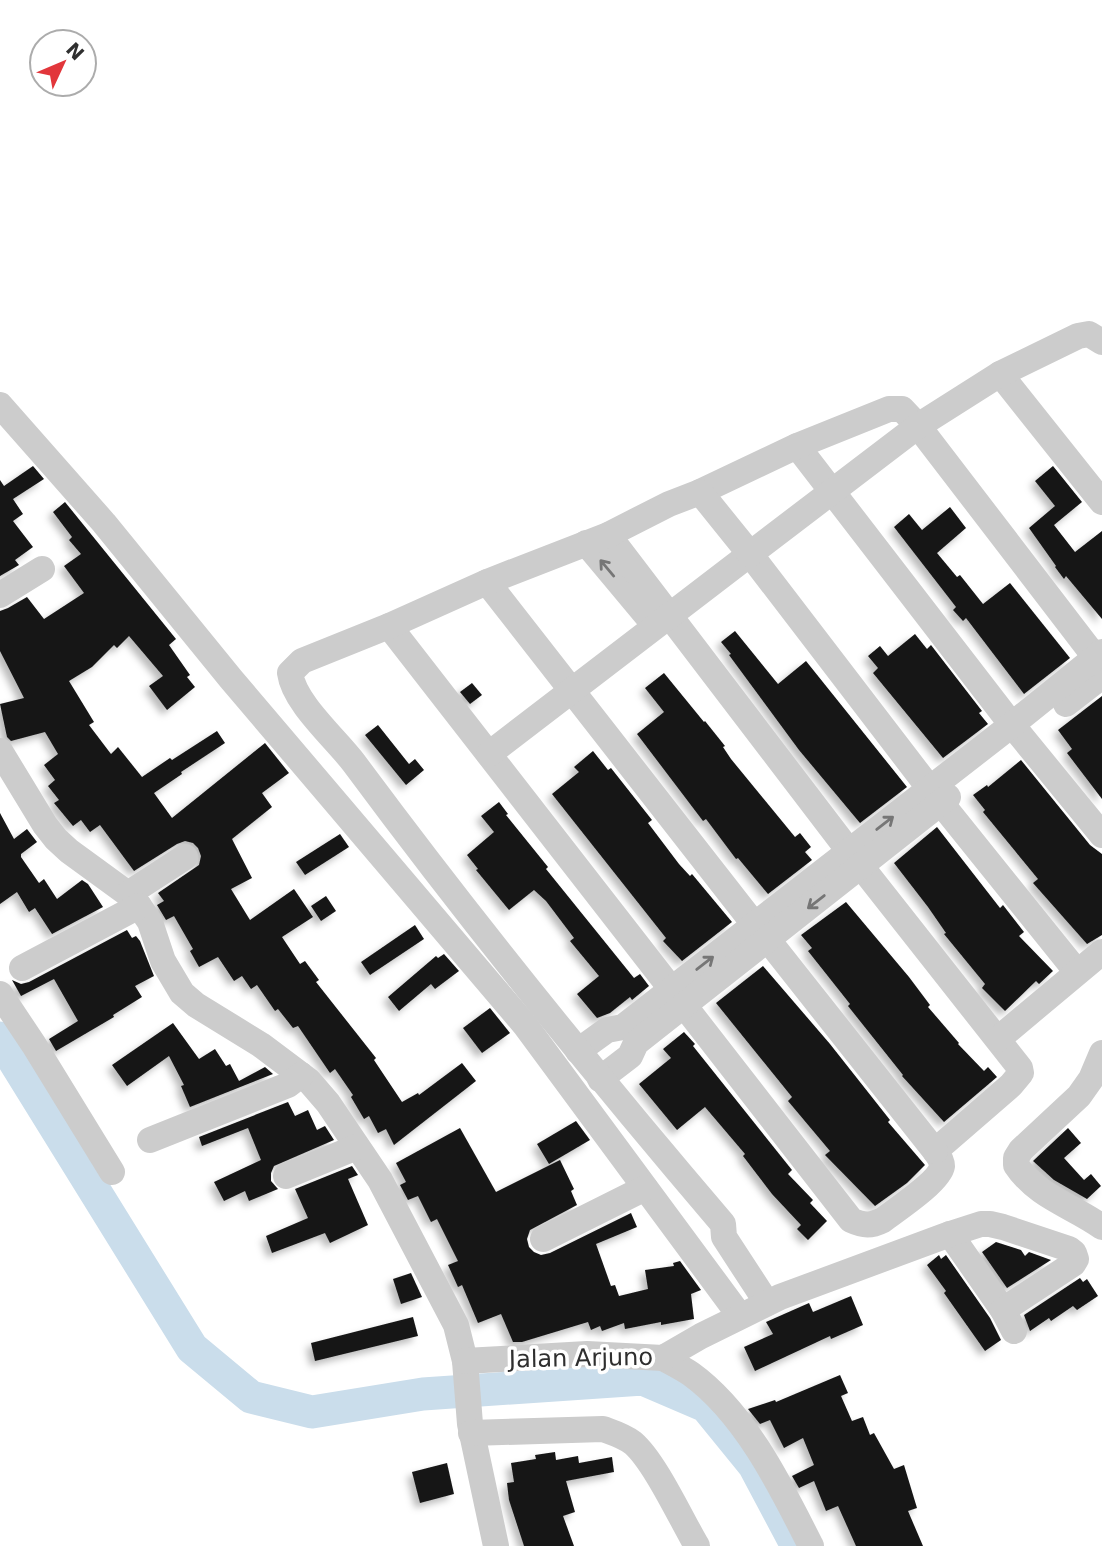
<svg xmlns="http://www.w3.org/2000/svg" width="1102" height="1546" font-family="'DejaVu Sans',sans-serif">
	<defs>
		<filter id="shadow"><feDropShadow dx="-5" dy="5" stdDeviation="3.5" flood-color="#0004"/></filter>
	</defs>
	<rect width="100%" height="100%" fill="#fff"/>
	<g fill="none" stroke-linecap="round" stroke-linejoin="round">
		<polyline stroke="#caddeb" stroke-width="33" points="0,1038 192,1348 251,1397 312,1412 423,1394 643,1379 706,1406 754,1465 797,1546"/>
	</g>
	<g fill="#161616" filter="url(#shadow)">
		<polygon points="33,466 44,479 13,499 23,514 13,521 33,547 15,560 19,565 0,576 0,480 4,486"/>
		<polygon points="1053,466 1082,502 1054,525 1075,552 1102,531 1102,619 1066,576 1064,579 1055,567 1056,566 1029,528 1055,506 1035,481"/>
		<polygon points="65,502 176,639 169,645 190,675 187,677 195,687 167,710 149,686 163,676 129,636 117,648 114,645 92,667 69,681 94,722 89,725 111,754 118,747 142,777 170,758 172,760 217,731 225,743 181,772 182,774 154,793 172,818 265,743 289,773 262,793 272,807 232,839 252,878 231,889 250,920 294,889 313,917 282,937 300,964 305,961 319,980 316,982 376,1058 374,1060 402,1102 418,1093 419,1095 462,1063 476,1081 394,1145 386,1129 378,1133 369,1116 364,1119 351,1097 353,1095 335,1069 330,1073 298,1026 293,1028 278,1009 275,1011 257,985 251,989 242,976 234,981 218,957 199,967 190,951 193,949 174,916 166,920 157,905 164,901 158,893 199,865 201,856 198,848 193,843 185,841 177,844 134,871 100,825 90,832 81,820 73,826 54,803 59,800 48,786 55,780 44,765 58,754 45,732 11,741 7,737 0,704 24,698 0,651 0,611 8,608 27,597 44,619 84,593 64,566 81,554 69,540 72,537 53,512"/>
		<polygon points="950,507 966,528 937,553 957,577 960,575 983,604 1010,583 1070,658 1024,694 966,618 963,621 953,610 956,607 894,527 909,514 922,530"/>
		<polygon points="735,631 778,684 806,661 907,787 860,823 799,750 729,655 731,654 721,642"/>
		<polygon points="915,634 927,649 931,645 982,711 979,713 988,724 943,758 873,673 878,668 868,656 880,646 888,656"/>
		<polygon points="664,673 704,722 705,721 725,746 723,747 731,759 795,837 800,833 811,847 805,852 812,860 768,894 738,858 736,859 706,819 703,821 637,734 664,712 645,688"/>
		<polygon points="472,683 482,695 470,704 460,692"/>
		<polygon points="1102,696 1102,799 1067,753 1072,749 1058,730"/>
		<polygon points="378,725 409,764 415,759 424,770 406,785 365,735"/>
		<polygon points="593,751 608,770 611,768 652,820 648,823 679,864 690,876 692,874 732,922 682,961 663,941 666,938 552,794 579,772 574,767"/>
		<polygon points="1021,760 1090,845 1102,854 1102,935 1087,944 1033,883 1038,879 983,812 985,810 973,795 987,785 988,787"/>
		<polygon points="499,802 508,814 506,815 548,867 546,869 634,978 640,974 649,986 632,1000 630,997 610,1013 597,1018 577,994 599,976 570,941 574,938 546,901 534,890 509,910 476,870 478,869 467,855 494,832 481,816"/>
		<polygon points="0,813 14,839 27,829 37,842 21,854 21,857 39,883 44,879 57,899 82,880 88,884 103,907 52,934 35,908 29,912 17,892 0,904"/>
		<polygon points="937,827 1000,908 1003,905 1024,932 1019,936 1053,971 1039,984 1036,981 1005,1011 982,988 985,984 944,934 946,933 928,907 894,863"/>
		<polygon points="340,834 349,847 305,875 296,862"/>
		<polygon points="326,896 336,911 321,921 311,906"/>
		<polygon points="846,902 909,977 930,1005 928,1007 959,1043 958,1044 984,1071 988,1067 997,1077 944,1122 902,1076 903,1075 848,1006 850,1004 808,951 812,948 801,935"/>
		<polygon points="415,925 424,939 370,975 361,962"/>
		<polygon points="127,930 132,938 136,936 140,941 154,976 135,986 142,997 113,1015 114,1017 56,1051 49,1039 78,1021 54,979 21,996 12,980 21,984 29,982"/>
		<polygon points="444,954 459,971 435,989 431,984 399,1011 388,997 436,956 438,958"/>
		<polygon points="763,966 830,1044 890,1120 888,1122 925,1165 907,1183 875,1206 825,1155 830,1151 788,1101 792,1097 716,1003"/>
		<polygon points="490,1008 510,1033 482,1053 463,1028"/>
		<polygon points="173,1023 199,1059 215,1049 226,1066 230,1064 239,1081 265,1067 273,1074 190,1107 181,1086 184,1085 169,1056 127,1086 112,1065"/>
		<polygon points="684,1032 695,1044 693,1046 792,1170 788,1174 813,1200 810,1203 827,1221 808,1240 797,1229 801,1225 772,1194 743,1156 745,1154 705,1107 677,1130 639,1084 671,1058 663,1049"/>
		<polygon points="288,1102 295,1116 308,1110 317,1130 325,1126 334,1140 274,1166 271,1173 271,1181 278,1189 249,1201 245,1191 224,1201 214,1182 261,1160 248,1128 202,1146 199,1137"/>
		<polygon points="576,1121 590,1140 549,1164 537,1144"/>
		<polygon points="460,1128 496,1192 560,1160 574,1189 571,1191 577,1205 530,1230 527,1239 529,1247 534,1252 541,1255 550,1253 631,1213 637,1227 596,1244 611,1286 615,1285 619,1296 648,1289 645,1270 674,1266 673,1263 680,1261 701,1290 691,1294 694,1319 661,1325 661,1322 625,1329 624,1323 602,1331 600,1326 591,1330 588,1322 522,1342 513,1342 501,1314 478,1323 462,1285 458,1287 448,1265 458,1261 437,1219 431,1222 418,1196 408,1200 400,1185 406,1182 396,1163"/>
		<polygon points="1068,1128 1081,1143 1064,1158 1084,1180 1091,1174 1101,1186 1087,1199 1054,1180 1033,1161"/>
		<polygon points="352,1166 358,1175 348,1179 368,1225 330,1243 325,1233 272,1253 266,1236 308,1218 295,1189"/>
		<polygon points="996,1242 1021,1250 1025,1256 1029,1252 1051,1260 1007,1288 982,1252"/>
		<polygon points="939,1255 941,1259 946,1255 990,1318 1001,1340 985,1351 944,1293 946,1291 927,1265"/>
		<polygon points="411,1273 422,1297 401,1304 393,1279"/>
		<polygon points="1080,1278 1083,1282 1087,1279 1098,1296 1077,1310 1073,1306 1051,1321 1049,1318 1030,1331 1024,1315"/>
		<polygon points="851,1296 863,1325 831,1339 830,1336 755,1371 744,1347 773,1334 766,1322 809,1303 813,1312"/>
		<polygon points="413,1317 418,1336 315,1361 311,1343"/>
		<polygon points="840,1375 848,1393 841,1396 852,1421 863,1417 870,1435 874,1433 894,1469 904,1465 917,1508 908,1511 923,1546 856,1546 838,1506 826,1511 814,1481 799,1488 792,1476 814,1465 803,1438 784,1448 770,1420 760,1424 748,1409 775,1400 776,1402"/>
		<polygon points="555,1452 556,1460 578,1456 579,1463 612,1457 614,1472 566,1481 575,1512 563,1516 574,1546 524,1546 509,1500 507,1483 514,1482 511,1463 536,1459 535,1455"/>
		<polygon points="447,1463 454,1494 420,1503 412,1472"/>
	</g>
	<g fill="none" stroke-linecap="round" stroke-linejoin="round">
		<g stroke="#ccc" stroke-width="26">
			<polyline points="1000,374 1102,502"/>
			<polyline points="0,405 104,523 231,679 525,1025 740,1316"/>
			<polyline points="797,446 1012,725 1102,835"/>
			<polyline points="700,492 797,446 889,409 902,409 918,426 1102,666"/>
			<polyline points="586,543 652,622"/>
			<polyline points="487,582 754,924"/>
			<polyline points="0,595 42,569"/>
			<path d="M389,626L851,1220C864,1226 871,1226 883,1220C896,1210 940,1181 942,1166C942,1160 938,1155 935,1151L1011,1085L1021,1073L1020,1068L849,851L608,535"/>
			<polyline points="1066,704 1102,676"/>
			<polyline points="0,751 45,825 56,839 69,851 128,894 139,906 150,922 163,961 182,993 196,1005 261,1045 309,1081 328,1103 380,1180 456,1325 465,1361 470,1424 496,1546"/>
			<polyline points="489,754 750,554 930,789"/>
			<polyline points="941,803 1077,972"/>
			<polyline points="128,894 185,857"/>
			<polyline points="768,940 935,1151"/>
			<polyline points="22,968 139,906"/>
			<polyline points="0,994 34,1045 112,1172"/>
			<polyline points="998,1039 1102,952"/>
			<polyline points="578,1051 607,1030 623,1027 1004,731 1102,652"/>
			<path d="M1102,1053L1091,1079L1079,1096L1021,1150L1016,1158V1165C1037,1197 1073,1206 1102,1227"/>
			<polyline points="600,1079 630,1056 636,1043 948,797"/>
			<polyline points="150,1140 288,1085 301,1075"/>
			<polyline points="286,1176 357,1147"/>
			<polyline points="950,1234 1003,1310 1014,1331"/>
			<polyline points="543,1239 645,1188"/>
			<path d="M767,1303L724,1237L723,1224C595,1074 471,921 354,763C335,738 294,703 290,673L302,661L389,626L487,582L608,535L669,504L700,492L750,554L918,426L1000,374L1078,336L1089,334L1102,342"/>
			<path d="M663,1358C672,1363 682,1368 691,1374C746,1414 781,1487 811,1546"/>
			<polyline points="465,1361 587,1354 663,1358 701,1336 780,1297 950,1234 981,1224 990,1224 1003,1227 1069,1249 1074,1253 1076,1259 1073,1264 1003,1310"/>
			<path d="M471,1433L603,1429C614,1433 624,1436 633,1443C655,1462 681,1519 697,1546"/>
		</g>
	</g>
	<defs><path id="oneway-shaft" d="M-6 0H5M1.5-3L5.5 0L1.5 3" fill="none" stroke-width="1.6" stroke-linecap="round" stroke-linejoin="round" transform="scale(1.75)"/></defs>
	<g stroke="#767676">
		<use href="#oneway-shaft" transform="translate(607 568) rotate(-130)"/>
		<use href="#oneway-shaft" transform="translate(885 823) rotate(-38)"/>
		<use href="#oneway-shaft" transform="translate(816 902) rotate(142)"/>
		<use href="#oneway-shaft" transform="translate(705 963) rotate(-38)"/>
	</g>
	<g text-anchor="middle" stroke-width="7" stroke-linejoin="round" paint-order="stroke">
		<g font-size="24" fill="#2f2f2f" stroke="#fff">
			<text transform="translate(581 1358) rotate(-1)" y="8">Jalan Arjuno</text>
		</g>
	</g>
	<g transform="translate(63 63) rotate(46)"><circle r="33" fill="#ffffff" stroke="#acacac" stroke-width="2"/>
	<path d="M0-5L12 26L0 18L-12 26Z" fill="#e2363b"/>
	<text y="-10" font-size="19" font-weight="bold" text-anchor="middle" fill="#2f2f2f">N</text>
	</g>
</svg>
